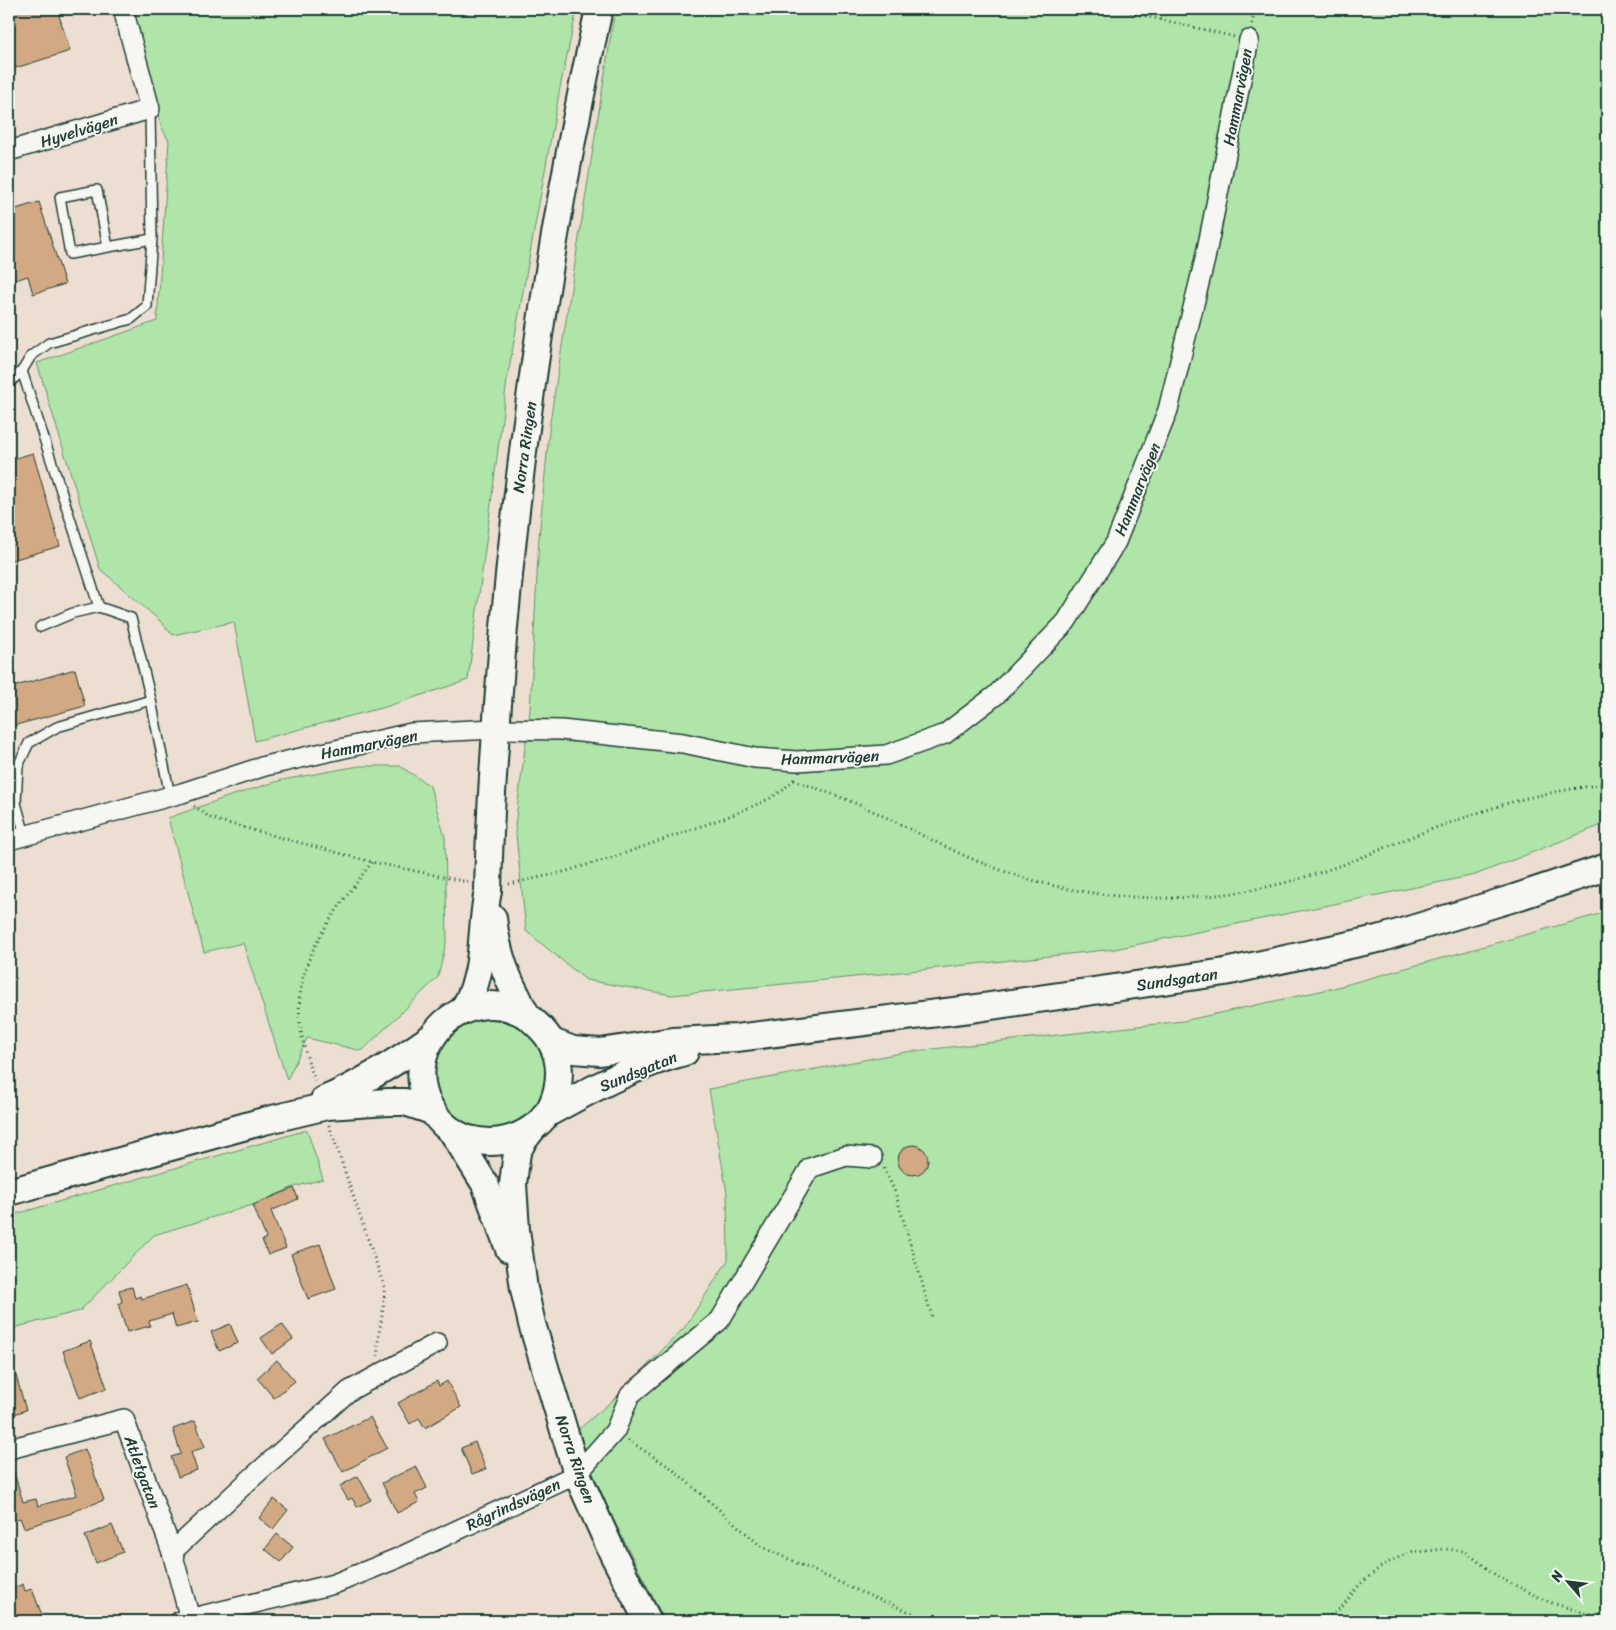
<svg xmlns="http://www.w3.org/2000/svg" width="1616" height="1630" font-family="Sriracha,sans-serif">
	<rect width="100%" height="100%" fill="#ecdfd1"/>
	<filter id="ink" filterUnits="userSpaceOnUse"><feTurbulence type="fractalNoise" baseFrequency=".02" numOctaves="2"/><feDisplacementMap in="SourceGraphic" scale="10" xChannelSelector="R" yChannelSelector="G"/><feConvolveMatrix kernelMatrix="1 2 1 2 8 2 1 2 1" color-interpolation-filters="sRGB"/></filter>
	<g filter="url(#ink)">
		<g fill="#afe5a8" stroke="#67916e">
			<polygon points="129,9 577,9 560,88 507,380 468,680 385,707 255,741 234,622 173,635 159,620 100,569 37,363 157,321 169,141 162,128"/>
			<polygon points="615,9 1607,9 1607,823 1475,875 1115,949 845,978 672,995 586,980 526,931 515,825 530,710 539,537 550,422"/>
			<polygon points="359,766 400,766 430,786 445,837 447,939 438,977 362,1051 307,1038 287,1080 243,943 204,952 168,818 230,796 282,780"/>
			<polygon points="1607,912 1607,1621 665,1621 613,1519 588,1462 579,1429 614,1399 685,1327 728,1260 727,1193 709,1089 906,1052 1183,1021 1334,988"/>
			<circle cx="491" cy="1073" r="57"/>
			<polygon points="307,1130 323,1179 294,1187 253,1205 154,1235 80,1311 9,1329 9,1216"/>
		</g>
		<g fill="#d3a984" stroke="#1f3d34">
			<polygon points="9,9 57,9 70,51 9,70"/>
			<polygon points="39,202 65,284 33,294 28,276 9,282 9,211"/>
			<polygon points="33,453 60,546 9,561 9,460"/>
			<polygon points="75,669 85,706 9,727 9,688"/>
			<circle cx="913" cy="1160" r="15"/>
			<polygon points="294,1188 298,1199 271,1211 286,1248 268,1255 262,1240 266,1238 253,1205"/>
			<polygon points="320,1244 336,1289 308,1299 291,1254"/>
			<polygon points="187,1285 198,1322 176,1328 172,1314 149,1321 150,1326 127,1332 118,1304 122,1302 119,1290 132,1287 135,1298 141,1296 142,1299"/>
			<polygon points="230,1324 238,1343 219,1351 211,1332"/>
			<polygon points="282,1324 293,1339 272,1354 261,1338"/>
			<polygon points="90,1341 107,1388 80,1398 63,1351"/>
			<polygon points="277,1360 295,1381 274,1398 257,1378"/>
			<polygon points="12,1362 26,1410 9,1416 9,1363"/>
			<polygon points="437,1381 439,1386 447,1381 461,1407 425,1428 419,1418 410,1424 398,1403"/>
			<polygon points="370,1417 387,1448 343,1472 325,1439"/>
			<polygon points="195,1421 205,1447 191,1452 197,1470 178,1477 171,1457 181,1454 173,1429"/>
			<polygon points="475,1442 486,1469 472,1474 461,1448"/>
			<polygon points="85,1449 104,1500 72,1512 72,1513 24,1528 20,1518 9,1522 9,1466 12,1466 23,1502 36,1499 38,1506 77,1495 64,1457"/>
			<polygon points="416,1466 427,1488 415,1494 419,1502 397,1513 382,1483"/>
			<polygon points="358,1476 371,1500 357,1507 352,1498 348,1500 340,1486"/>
			<polygon points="274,1499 288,1510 273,1529 259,1518"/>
			<polygon points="112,1525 123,1552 96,1563 85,1536"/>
			<polygon points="277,1534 293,1547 281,1562 265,1549"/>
			<polygon points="23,1584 25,1591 32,1589 42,1615 27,1621 14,1621 9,1608 9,1590"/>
		</g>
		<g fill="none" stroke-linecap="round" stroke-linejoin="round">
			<g stroke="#1f3d34" stroke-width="12">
				<g id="lane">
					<polyline points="150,109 152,239 147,306 131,319 49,343 31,356 22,371 99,607 131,618 151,700 170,796"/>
					<polyline points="108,247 97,190 60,197 70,254 152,239"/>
					<polyline points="9,383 22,371"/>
					<polyline points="40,627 73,613 99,607"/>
					<polyline points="25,835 16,803 18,766 29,743 57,727 151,700"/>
				</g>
			</g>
			<g stroke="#1f3d34" stroke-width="22">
				<g id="street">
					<polyline points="9,151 150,109 123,9"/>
					<polyline points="9,840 182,793 265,766 411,733 495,729 561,730 683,743 755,758 797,761 886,755 945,734 996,695 1066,622 1116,542 1168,410 1205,259 1249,40"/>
					<polyline points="9,1449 124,1419 172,1552 190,1619"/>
					<polyline points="172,1552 246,1483 349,1391 437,1343"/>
					<polyline points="180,1621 334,1584 398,1558 577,1474 615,1431 630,1395 720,1320 810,1168 846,1156 872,1158"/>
				</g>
			</g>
			<g stroke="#1f3d34" stroke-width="30">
				<g id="secondary">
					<path d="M493,918C496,945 503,970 516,994C520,1001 523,1011 529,1017C537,1025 546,1031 551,1042C567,1070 558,1112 531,1129C512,1142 491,1145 469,1139C450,1134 434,1118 426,1099C409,1055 441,1007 488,1005C503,1004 515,1009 528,1016"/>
					<path d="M463,1010C487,972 479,933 488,891C490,803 497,715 504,627C523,419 554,213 599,9"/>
					<polyline points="552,1042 573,1050 600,1052 673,1041 736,1038 970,1009 1225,972 1382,938 1514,898 1607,867"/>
					<path d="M324,1100C363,1083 398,1061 433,1036"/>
					<path d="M545,1115C590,1090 635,1065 685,1052"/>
					<polyline points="533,1128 523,1141 517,1152 513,1184 516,1230 524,1289 532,1324 577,1474 613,1554 648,1621"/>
					<polyline points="452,1131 485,1184 509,1249"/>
					<polyline points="9,1192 264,1121 327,1106 388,1102 405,1102 432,1111"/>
				</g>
			</g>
			<g stroke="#1f3d34" stroke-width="3" stroke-dasharray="1 4" stroke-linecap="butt">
				<polyline points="1116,9 1235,37"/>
				<polyline points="1252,24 1255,9"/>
				<path d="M794,780C818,789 842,797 866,808C907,826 947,850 990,866C1090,905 1202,908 1305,877C1345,866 1383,848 1421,833C1456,821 1491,807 1527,798C1553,792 1580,787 1607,784"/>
				<polyline points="194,806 212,819 372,862 468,882"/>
				<polyline points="509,884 560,873 614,857 735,814 769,799 783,790 794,779"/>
				<path d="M315,1081C308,1062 302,1043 300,1022C293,958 337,910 372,862"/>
				<path d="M329,1125L384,1286C386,1310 376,1333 378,1356"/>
				<polyline points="884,1168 895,1192 933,1320"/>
				<polyline points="628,1440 671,1468 762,1547 856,1590 932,1621"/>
				<polyline points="1322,1621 1342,1607 1359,1585 1383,1565 1408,1553 1445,1549 1465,1551 1498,1577 1549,1602 1591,1615 1607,1616"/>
			</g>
			<use href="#lane" stroke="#f6f6f2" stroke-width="9"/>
			<use href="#street" stroke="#f6f6f2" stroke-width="19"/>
			<use href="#secondary" stroke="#f6f6f2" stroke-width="26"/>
		</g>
	</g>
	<g text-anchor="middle" stroke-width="4" stroke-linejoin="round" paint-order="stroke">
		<g font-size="16" fill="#1f3d34" stroke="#f6f6f2">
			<text transform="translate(1237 97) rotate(-79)" y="6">Hammarvägen</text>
			<text transform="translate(79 130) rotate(-17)" y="6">Hyvelvägen</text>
			<text transform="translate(524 447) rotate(-82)" y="6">Norra Ringen</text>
			<text transform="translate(1137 489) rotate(-68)" y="6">Hammarvägen</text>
			<text transform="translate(369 744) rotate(-11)" y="6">Hammarvägen</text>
			<text transform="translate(830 757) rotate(-2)" y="6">Hammarvägen</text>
			<text transform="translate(1177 979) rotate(-8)" y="6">Sundsgatan</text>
			<text transform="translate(638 1071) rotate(-22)" y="6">Sundsgatan</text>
			<text transform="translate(576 1459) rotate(71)" y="6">Norra Ringen</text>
			<text transform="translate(143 1472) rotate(70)" y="6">Atletgatan</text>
			<text transform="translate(513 1504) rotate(-25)" y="6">Rågrindsvägen</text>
		</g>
	</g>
	<rect width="1616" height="1630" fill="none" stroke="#f6f6f2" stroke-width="30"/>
	<rect x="15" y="15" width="1586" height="1600" fill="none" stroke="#1f3d34" stroke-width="2" filter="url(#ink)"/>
	<g transform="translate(1568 1582) rotate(298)" stroke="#f6f6f2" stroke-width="4" paint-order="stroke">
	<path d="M0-4L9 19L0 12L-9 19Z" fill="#1f3d34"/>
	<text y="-8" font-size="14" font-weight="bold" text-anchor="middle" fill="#1f3d34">N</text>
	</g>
</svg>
